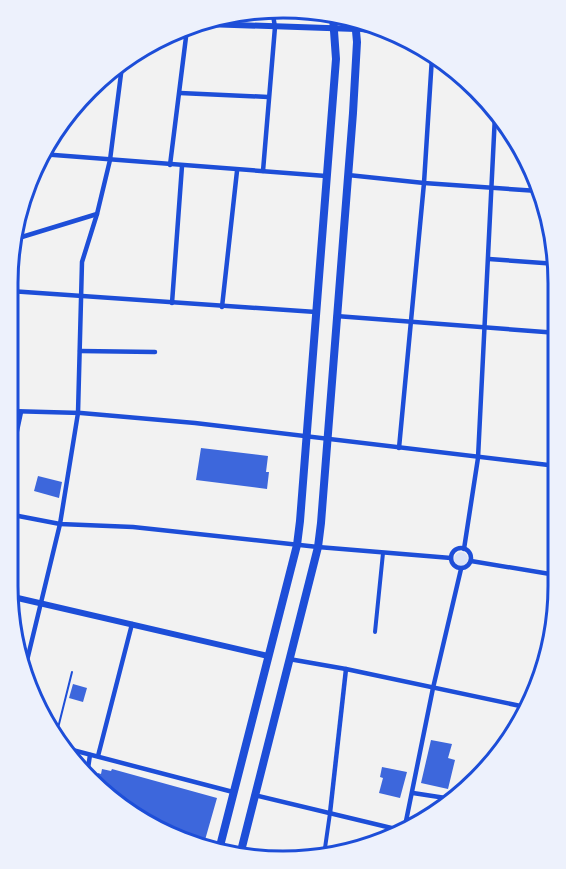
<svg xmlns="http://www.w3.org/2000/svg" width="566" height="869" font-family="'Crimson Pro',serif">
	<rect width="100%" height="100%" fill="#f2f2f2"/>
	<circle fill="#dbe4f7" cx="461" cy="559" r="7"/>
	<g fill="#3d67dc">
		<polygon points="201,448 268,456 266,472 269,472 267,489 196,480"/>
		<polygon points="38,476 62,482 59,498 34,491"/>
		<polygon points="73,684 87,688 83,702 69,698"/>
		<polygon points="431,740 452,744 448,758 455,760 448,789 421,783"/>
		<polygon points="382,767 407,772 400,798 379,793 383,778 380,777"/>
		<polygon points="102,769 111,771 112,769 217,798 203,847 178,841 115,804 96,784 98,773 101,774"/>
	</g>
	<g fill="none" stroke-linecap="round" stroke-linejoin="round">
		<polyline stroke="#1d4ed8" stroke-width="2" points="55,740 72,672"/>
		<g stroke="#1d4ed8" stroke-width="4">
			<polyline points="375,632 383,553"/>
			<polyline points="324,855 330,813"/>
		</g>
		<g stroke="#1d4ed8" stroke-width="4.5">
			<polyline points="356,29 393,34"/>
			<polyline points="180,93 268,97"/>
			<polyline points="41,154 326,176"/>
			<polyline points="51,155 54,135"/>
			<polyline points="170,165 187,29"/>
			<polyline points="263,171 275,27 272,9"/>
			<polyline points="348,175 424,183 538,191"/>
			<polyline points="12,240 97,214"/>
			<polyline points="489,259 557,264"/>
			<polyline points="10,291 316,312"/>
			<polyline points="172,303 182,166"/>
			<polyline points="222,307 237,171"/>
			<polyline points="336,316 558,333"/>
			<polyline points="80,351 155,352"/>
			<polyline points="9,411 81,413 195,423 557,466"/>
			<polyline points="399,448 424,183 432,57"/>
			<polyline points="8,473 21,412"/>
			<polyline points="8,514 60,524 133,527 318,547 451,558"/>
			<circle cx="461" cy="558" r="10"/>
			<polyline points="464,549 478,458 495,115"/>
			<polyline points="471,561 556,575"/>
			<polyline points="289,659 346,669 530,708"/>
			<polyline points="23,677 60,524 78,413 82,262 97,214 110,160 122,66"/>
			<polyline points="61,747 233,792"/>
			<polyline points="98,756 132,624"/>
			<polyline points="87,775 90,755"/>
			<polyline points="413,793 452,799"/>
			<polyline points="254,795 404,831"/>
			<polyline points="330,813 346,669"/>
			<polyline points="404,831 433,688 461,569"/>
		</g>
		<g stroke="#1d4ed8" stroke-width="6">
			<polyline points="205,24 356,29"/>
			<polyline points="9,596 268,656"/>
		</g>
		<g stroke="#1d4ed8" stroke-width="8">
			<polyline points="219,850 297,545 300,521 336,59 333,17"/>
			<polyline points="240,855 318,547 321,523 353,113 357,42 355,20"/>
		</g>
	</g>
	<path d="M0 0H566V869H0ZM283 18H283A265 265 0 0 1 548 283V586A265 265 0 0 1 283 851H283A265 265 0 0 1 18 586V283A265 265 0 0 1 283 18Z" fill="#edf1fc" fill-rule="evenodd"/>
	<path fill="none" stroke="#1d4ed8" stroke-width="3" d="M283 18H283A265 265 0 0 1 548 283V586A265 265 0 0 1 283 851H283A265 265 0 0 1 18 586V283A265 265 0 0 1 283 18Z"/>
</svg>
